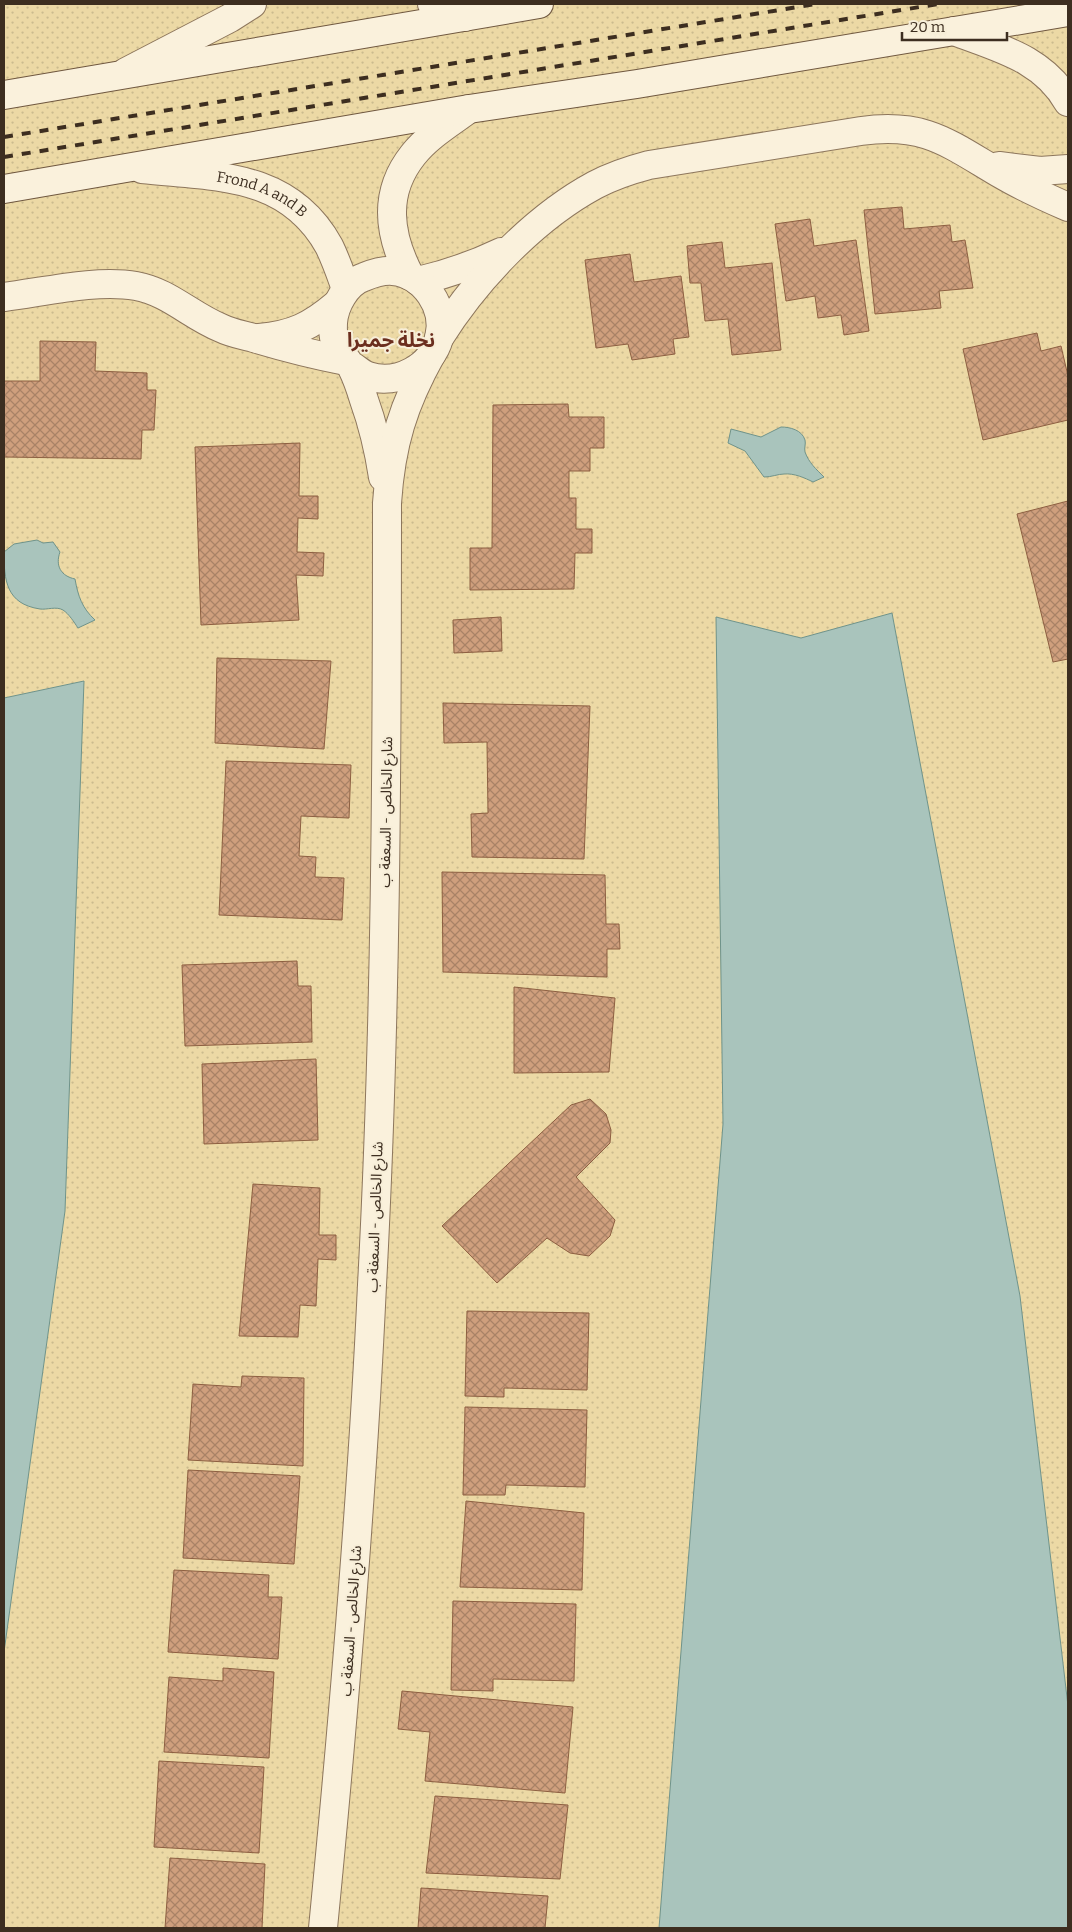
<svg xmlns="http://www.w3.org/2000/svg" width="1072" height="1932" font-family="Bitter,'Noto Sans Arabic',serif">
	<defs>
		<pattern id="sand-dots" width="8" height="8" patternUnits="userSpaceOnUse" patternTransform="scale(1.25)"><rect width="8" height="8" fill="#ecd9a5"/><path d="M2 2h.1M6 6h.1" fill="none" stroke="#cbbb8e" stroke-width="1.8" stroke-linecap="round"/></pattern>
		<pattern id="building-cross-hatch" width="8" height="8" patternUnits="userSpaceOnUse" patternTransform="scale(1.25)"><rect width="8" height="8" fill="#cf9f7d"/><path d="M0 0l8 8M0 8l8-8" fill="none" stroke="#a98266"/></pattern>
	</defs>
	<rect width="100%" height="100%" fill="#f0e4c8"/>
	<polygon fill="url(#sand-dots)" points="4,4 1068,4 1068,1706 1020,1296 892,614 801,638 717,617 723,1124 659,1928 4,1928 4,1652 65,1211 83,681 4,698"/>
	<g fill="#a9c4bc" stroke="#6f938a">
		<path d="M781,427C790,427 802,430 805,440C806,444 804,448 805,452C809,463 816,469 824,477L813,482C805,478 794,473 784,474C778,474 772,477 764,477L745,451L728,443L731,429L761,437Z"/>
		<path d="M37,540L43,543L53,542L60,552C55,566 61,576 75,579C78,596 82,608 95,620L78,628C74,622 69,614 63,610C56,606 47,610 40,609C6,604 4,580 4,552L14,544Z"/>
		<polygon points="892,613 1020,1296 1068,1706 1068,1928 659,1928 723,1124 716,617 801,638"/>
		<polygon points="84,681 65,1211 4,1652 4,698"/>
	</g>
	<g fill="url(#building-cross-hatch)" stroke="#8d5f41">
		<polygon points="902,207 904,229 950,225 952,242 965,240 973,288 939,291 941,308 875,314 864,210"/>
		<polygon points="810,219 814,246 856,240 869,331 844,335 841,315 818,318 815,296 786,301 775,224"/>
		<polygon points="722,242 725,268 772,263 781,350 732,355 728,319 705,321 701,283 690,283 687,246"/>
		<polygon points="630,254 634,282 681,276 689,337 673,339 675,354 632,360 628,344 596,348 585,260"/>
		<polygon points="1037,333 1041,351 1061,346 1068,376 1068,420 983,440 963,349"/>
		<polygon points="40,341 96,342 95,371 147,373 147,390 156,390 154,430 142,430 141,459 4,457 4,381 40,381"/>
		<polygon points="568,404 569,417 604,417 604,448 590,448 590,471 569,471 569,498 576,498 576,529 592,529 592,553 575,553 574,589 470,590 470,548 492,548 493,405"/>
		<polygon points="300,443 299,496 318,496 318,519 298,518 297,552 324,553 323,576 296,575 299,620 201,625 195,447"/>
		<polygon points="1068,501 1068,659 1053,662 1017,514"/>
		<polygon points="501,617 502,651 454,653 453,620"/>
		<polygon points="217,658 331,661 324,749 215,743"/>
		<polygon points="443,703 590,706 584,859 472,857 471,814 488,813 487,742 444,743"/>
		<polygon points="226,761 351,765 349,818 301,816 299,856 316,857 315,877 344,878 342,920 219,915"/>
		<polygon points="442,872 605,875 606,924 619,924 620,949 607,949 607,977 443,972"/>
		<polygon points="297,961 298,986 311,986 312,1042 185,1046 182,965"/>
		<polygon points="514,987 615,998 609,1072 514,1073"/>
		<polygon points="316,1059 318,1140 204,1144 202,1064"/>
		<polygon points="590,1099 606,1114 611,1130 610,1143 576,1177 615,1220 610,1236 589,1256 570,1253 547,1238 497,1283 442,1226 571,1105"/>
		<polygon points="253,1184 320,1188 319,1235 336,1235 336,1260 318,1259 316,1306 300,1305 298,1337 239,1336"/>
		<polygon points="467,1311 589,1313 587,1390 504,1388 504,1397 465,1396"/>
		<polygon points="242,1376 304,1378 303,1466 188,1460 193,1384 241,1387"/>
		<polygon points="465,1407 587,1410 585,1487 506,1485 505,1495 463,1495"/>
		<polygon points="188,1470 300,1476 294,1564 183,1558"/>
		<polygon points="466,1501 584,1513 582,1590 460,1587"/>
		<polygon points="174,1570 269,1575 268,1597 282,1597 278,1659 168,1652"/>
		<polygon points="453,1601 576,1604 574,1681 493,1679 493,1691 451,1690"/>
		<polygon points="223,1668 274,1672 269,1758 164,1752 169,1677 223,1681"/>
		<polygon points="402,1691 573,1707 565,1793 425,1781 430,1732 398,1729"/>
		<polygon points="159,1761 264,1767 259,1853 154,1847"/>
		<polygon points="435,1796 568,1805 560,1879 426,1873"/>
		<polygon points="170,1858 265,1864 262,1928 165,1928"/>
		<polygon points="421,1888 548,1896 545,1928 418,1928"/>
	</g>
	<g fill="none" stroke-linecap="round" stroke-linejoin="round">
		<g stroke="#8d765c" stroke-width="30">
			<g id="minor">
				<polyline points="432,4 465,17"/>
				<path d="M954,31C998,48 1043,58 1068,102"/>
				<polyline points="126,72 230,18 252,4"/>
				<polyline points="999,166 1040,171 1068,169"/>
				<path id="s1" d="M142,169C215,177 288,172 329,246C336,260 341,275 346,289"/>
				<path d="M410,276C389,236 382,194 413,155C428,136 450,123 469,109"/>
				<path d="M418,281C448,274 474,265 501,252"/>
				<path d="M4,297C44,292 96,279 136,286C169,292 191,316 221,328C233,334 245,335 257,339C287,348 315,355 346,361"/>
				<path d="M259,338C293,335 311,326 337,304"/>
				<path d="M439,338C476,279 534,218 595,185C612,176 630,170 649,165L861,131C924,122 948,143 999,173C1021,186 1045,197 1068,207"/>
				<path d="M352,366C357,369 362,374 368,376C397,386 432,367 439,338C447,308 424,274 393,271C383,270 374,273 364,277C355,280 347,288 342,296C332,312 329,333 339,350C343,356 349,362 352,368C357,378 361,390 364,400C373,425 379,451 383,477"/>
				<path d="M323,1928C344,1714 362,1500 372,1285C386,1024 387,764 387,503C391,444 403,405 432,353"/>
			</g>
		</g>
		<g stroke="#6f573f" stroke-width="30">
			<g id="secondary">
				<polyline points="4,95 539,4"/>
				<polyline points="4,189 469,109 637,84 1068,12"/>
			</g>
		</g>
		<use href="#minor" stroke="#faf1dc" stroke-width="28"/>
		<use href="#secondary" stroke="#faf1dc" stroke-width="28"/>
		<g stroke="#3d2e20" stroke-width="4" stroke-dasharray="9 9" stroke-linecap="butt">
			<polyline points="4,137 816,4"/>
			<polyline points="4,157 938,4"/>
		</g>
	</g>
	<g text-anchor="middle" stroke-width="4" stroke-linejoin="round" paint-order="stroke">
		<g font-size="15" fill="#3d2e20" stroke="#f7eed8">
			<text dy="5" stroke="none"><textPath href="#s1" startOffset="124">Frond A and B</textPath></text>
			<text transform="translate(386 812) rotate(-89)" y="5">شارع الخالص - السعفة ب</text>
			<text transform="translate(375 1217) rotate(-88)" y="5">شارع الخالص - السعفة ب</text>
			<text transform="translate(351 1621) rotate(-86)" y="5">شارع الخالص - السعفة ب</text>
		</g>
		<g font-size="20" font-weight="bold" fill="#6b2e1e" stroke="#f7eed8">
			<text x="391" y="347">نخلة جميرا</text>
		</g>
	</g>
	<rect width="1072" height="1932" fill="none" stroke="#3d2e20" stroke-width="10"/>
	<path d="M902 32v8h105v-8" fill="none" stroke="#3d2e20" stroke-width="2.5"/>
	<text x="910" y="32" font-size="15" fill="#3d2e20" stroke="#f7eed8" stroke-width="4" paint-order="stroke">20 m</text>
</svg>
